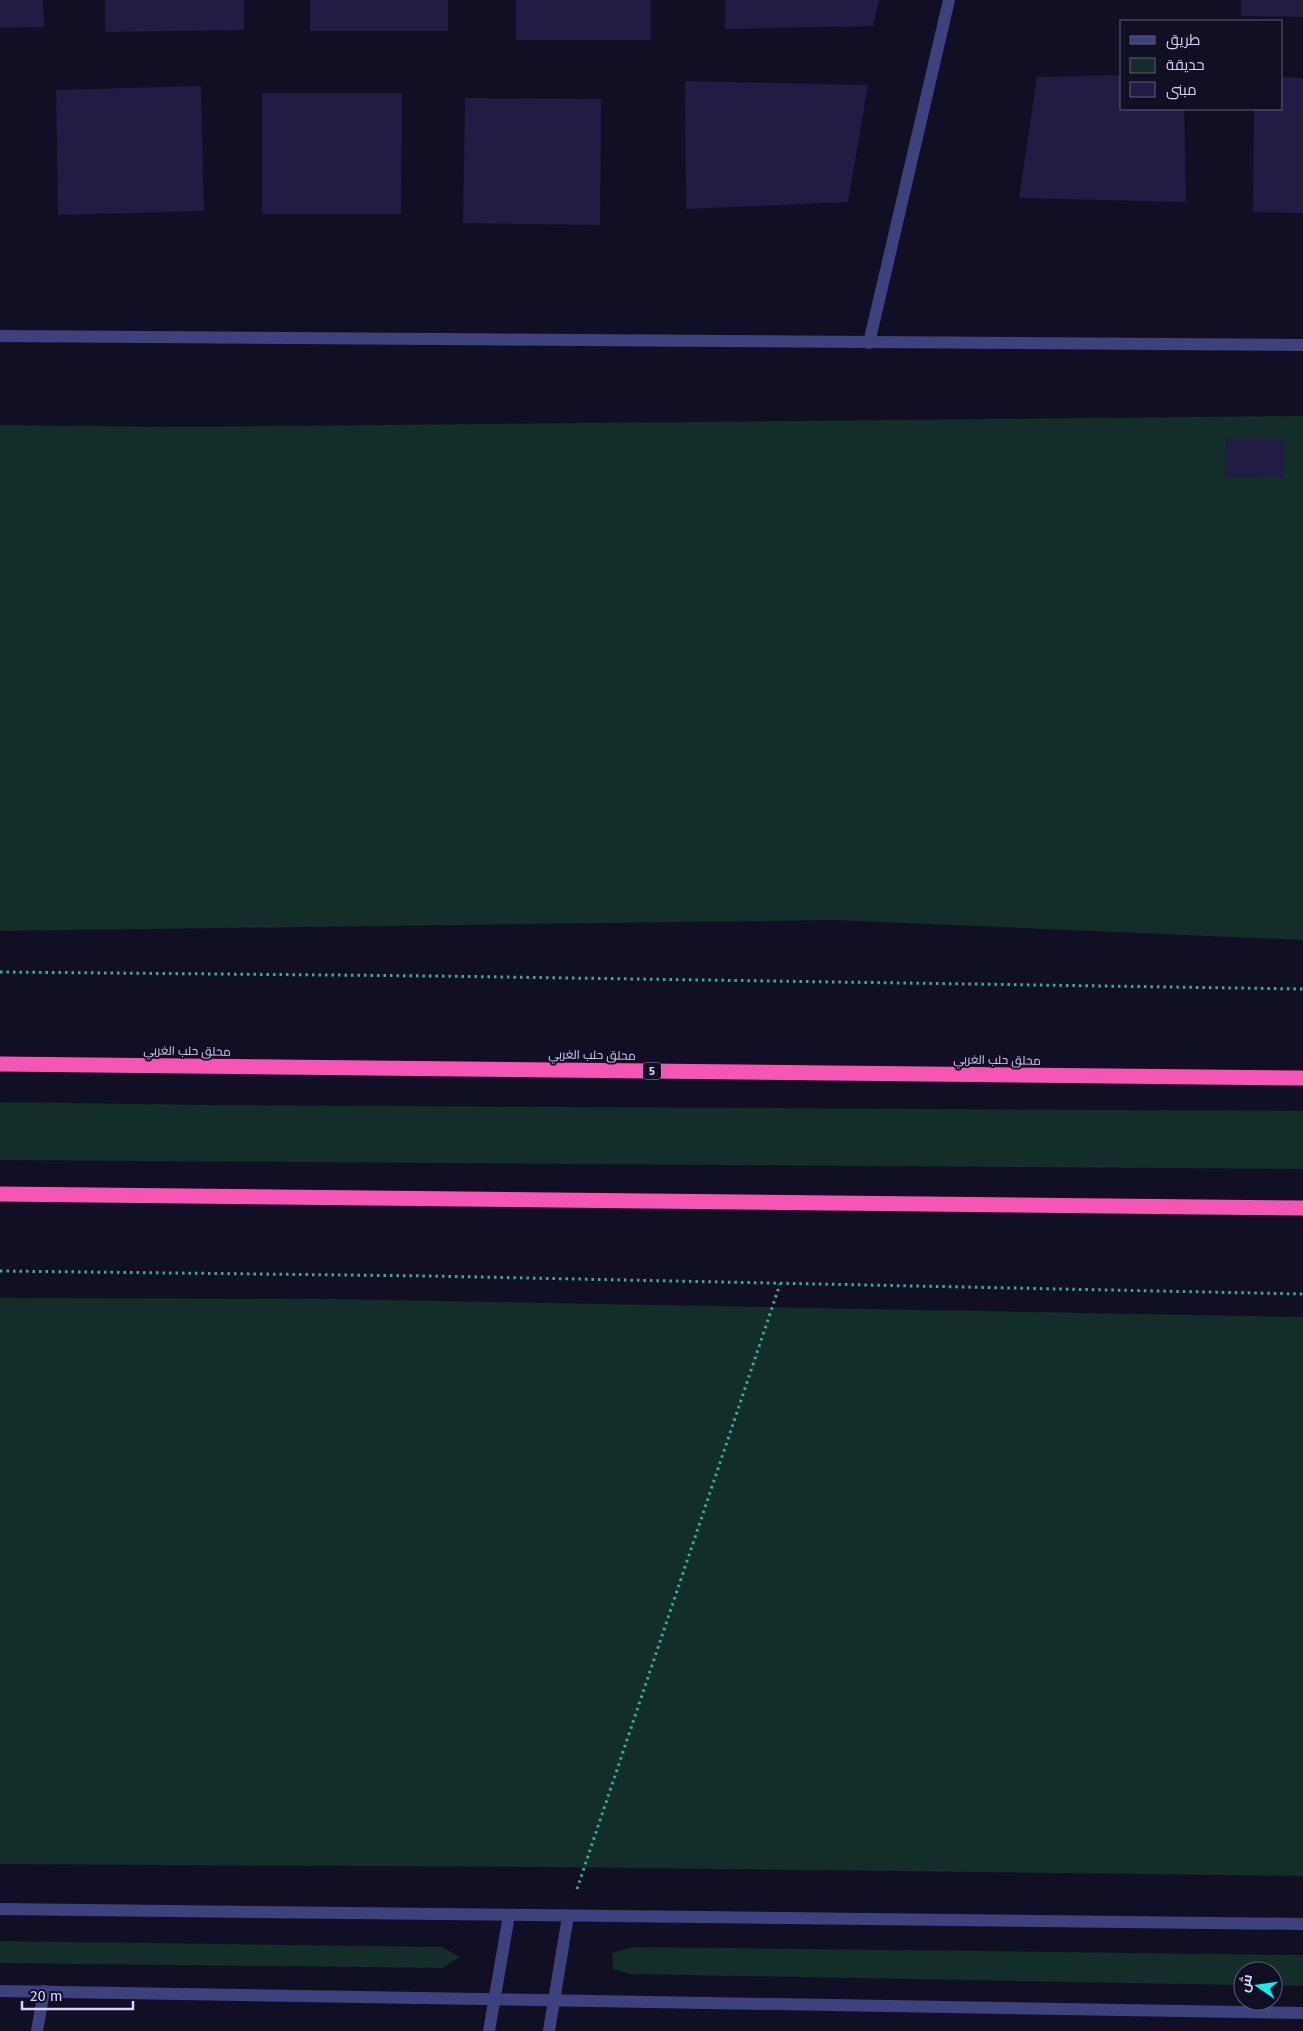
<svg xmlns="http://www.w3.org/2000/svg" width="1303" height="2031" font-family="'Fira Sans',Cairo,sans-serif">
	<rect width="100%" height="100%" fill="#110f23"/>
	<g fill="#132d29">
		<polygon points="1303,416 1303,940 834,920 0,931 0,425 176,427"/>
		<polygon points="0,1102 204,1105 1303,1111 1303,1169 0,1160"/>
		<polygon points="0,1298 334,1299 1303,1317 1303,1876 547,1867 0,1864"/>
		<polygon points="0,1941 442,1947 460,1957 442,1968 0,1963"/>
		<polygon points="633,1947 1303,1955 1303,1986 1273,1985 1273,1971 1243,1971 1243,1985 630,1974 613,1969 612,1953"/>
	</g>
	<g fill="#201c43">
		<polygon points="0,0 43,0 44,27 0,28"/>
		<polygon points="105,0 244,0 244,30 105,32"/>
		<rect x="310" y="0" width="138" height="31"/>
		<rect x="516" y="0" width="135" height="40"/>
		<polygon points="725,0 879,0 873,26 725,29"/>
		<polygon points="1241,0 1303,0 1303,17 1241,16"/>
		<polygon points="1122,75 1122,109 1184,109 1186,202 1019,198 1037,77"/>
		<polygon points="1282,77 1303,78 1303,213 1253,212 1254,109 1282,109"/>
		<polygon points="685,81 868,85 848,202 686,209"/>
		<polygon points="201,86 204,211 58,215 56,90"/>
		<polygon points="262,93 402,93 401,214 262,214"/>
		<polygon points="465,98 601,99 600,225 463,223"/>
		<polygon points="1226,438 1284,439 1284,477 1225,476"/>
	</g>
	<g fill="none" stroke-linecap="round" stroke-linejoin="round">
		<g stroke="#35af9b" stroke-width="3" stroke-dasharray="2.5 4" stroke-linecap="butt">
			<polyline points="0,972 436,976 1303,989"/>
			<polyline points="0,1271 430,1276 1303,1294"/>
			<polyline points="577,1889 780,1284"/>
		</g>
		<g stroke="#3d427f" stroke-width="12">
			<polyline points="0,336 1303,345"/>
			<polyline points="869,343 949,0"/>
			<polyline points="0,1909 1303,1924"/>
			<polyline points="0,1991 1303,2013"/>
			<polyline points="37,2031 44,1991"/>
			<polyline points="489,2031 509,1915"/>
			<polyline points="549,2031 568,1916"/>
		</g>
		<g stroke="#f655b4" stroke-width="15">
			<polyline points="0,1064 1303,1078"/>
			<polyline points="0,1194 1303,1208"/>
		</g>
	</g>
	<g text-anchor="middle" stroke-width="4" stroke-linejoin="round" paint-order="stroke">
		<rect fill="#110f23" stroke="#9a99bc" stroke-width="1" x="643" y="1062.5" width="18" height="17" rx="4"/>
		<g font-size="11" font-weight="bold" fill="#d4d4fd">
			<text x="652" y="1075">5</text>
		</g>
		<g font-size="12" fill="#d4d4fd" stroke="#110f23">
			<text transform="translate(187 1051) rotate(1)" y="4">محلق حلب الغربي</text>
			<text transform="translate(592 1055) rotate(1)" y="4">محلق حلب الغربي</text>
			<text transform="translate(997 1060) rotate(1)" y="4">محلق حلب الغربي</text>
		</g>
	</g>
	<rect x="1120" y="20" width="162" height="90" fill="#110f23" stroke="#5f5e7a"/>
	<rect x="1130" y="36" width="25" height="8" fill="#3d427f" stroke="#5f5e7a"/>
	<text x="1166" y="45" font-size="15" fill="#d4d4fd">طريق</text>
	<rect x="1130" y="58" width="25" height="15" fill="#132d29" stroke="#5f5e7a"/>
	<text x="1166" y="70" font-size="15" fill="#d4d4fd">حديقة</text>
	<rect x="1130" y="82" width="25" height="15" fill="#201c43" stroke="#5f5e7a"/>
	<text x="1166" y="95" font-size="15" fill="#d4d4fd">مبنى</text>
	<g transform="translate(1258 1986) rotate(283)"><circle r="24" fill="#110f23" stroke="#5f5e7a"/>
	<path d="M0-4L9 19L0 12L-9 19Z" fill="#0df0ee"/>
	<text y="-8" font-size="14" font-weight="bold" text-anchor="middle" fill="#d4d4fd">ش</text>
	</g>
	<path d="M22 2001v8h111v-8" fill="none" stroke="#d4d4fd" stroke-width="2.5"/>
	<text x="30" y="2001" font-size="15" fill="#d4d4fd" stroke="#110f23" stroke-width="4" paint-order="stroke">20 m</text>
</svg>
